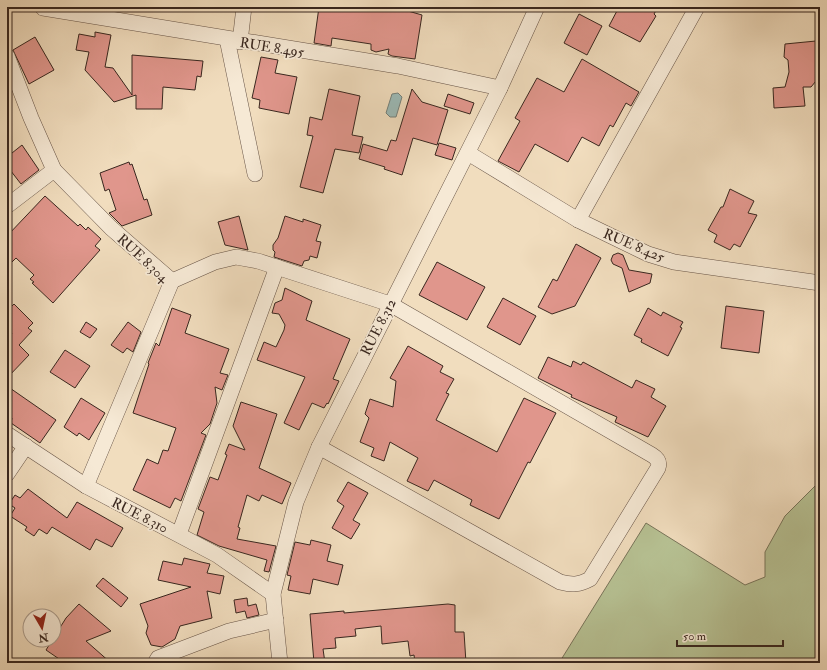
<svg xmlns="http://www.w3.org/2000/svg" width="827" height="670" font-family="'IM FELL Double Pica',serif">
	<rect width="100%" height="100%" fill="#f1ddbe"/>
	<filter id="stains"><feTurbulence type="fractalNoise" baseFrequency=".005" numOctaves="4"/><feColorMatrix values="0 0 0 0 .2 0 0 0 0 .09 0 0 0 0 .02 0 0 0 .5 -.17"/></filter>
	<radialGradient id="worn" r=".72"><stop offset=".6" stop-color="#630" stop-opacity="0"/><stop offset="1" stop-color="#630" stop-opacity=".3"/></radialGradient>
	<polygon fill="#b7c294" stroke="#78745a" points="820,483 820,663 559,663 646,523 745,585 765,577 765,552 785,516 815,486"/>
	<polygon fill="#9cbbb8" stroke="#74807b" points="398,93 402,97 396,117 390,117 386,113 392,94"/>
	<g fill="#e0968c" stroke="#39271f">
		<polygon points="319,7 376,7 400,11 401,9 422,15 415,59 392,56 388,54 389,49 376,52 371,50 371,44 332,38 331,46 314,43"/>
		<polygon points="619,7 658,7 654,14 656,16 640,42 609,26"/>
		<polygon points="579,14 602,26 587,55 564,43"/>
		<polygon points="95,32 111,35 105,67 113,68 132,95 132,55 203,61 201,77 197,76 195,90 163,87 162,109 136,109 136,95 114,102 85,70 89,52 76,50 79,34 95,37"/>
		<polygon points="35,37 54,70 29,84 13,50"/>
		<polygon points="816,41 820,45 820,69 816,74 816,81 811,87 803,87 805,106 774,108 773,88 785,87 789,72 788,60 784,57 785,44"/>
		<polygon points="261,57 278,60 275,73 297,77 289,114 259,108 260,100 252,98"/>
		<polygon points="582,59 639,92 631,106 626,103 613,127 610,125 599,146 582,137 568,162 535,144 519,172 498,161 520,121 515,118 537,78 564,92"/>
		<polygon points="329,89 360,96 352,135 363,137 359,153 335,149 323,193 300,187 313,136 307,135 310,117 322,120"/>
		<polygon points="412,89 422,102 448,110 437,145 413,138 402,175 384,169 385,167 359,159 363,144 387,151 391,140 396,141"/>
		<polygon points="448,94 474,103 470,114 444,106"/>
		<polygon points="439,143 456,148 452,160 435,155"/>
		<polygon points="22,145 39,170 21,184 7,166 7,157"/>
		<polygon points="129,162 130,165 132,164 144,200 147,199 152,215 122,226 109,213 116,210 109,189 105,191 100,173"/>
		<polygon points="730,189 754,201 748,213 757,215 740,247 734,244 730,250 714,242 717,235 708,230 721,207 723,207"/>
		<polygon points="45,196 78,226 80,224 86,230 88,227 101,239 95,246 100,250 53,303 32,283 34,282 30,279 34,275 16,258 7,267 7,236"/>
		<polygon points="239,216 248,250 225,245 218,222"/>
		<polygon points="285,216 303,222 303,219 321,225 316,241 321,242 317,258 310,256 309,260 304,261 302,266 274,257 275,252 273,250 273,245 278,238"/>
		<polygon points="576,244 601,258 575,306 552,314 538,307 553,279 557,281"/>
		<polygon points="618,253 623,255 629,270 652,274 650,283 629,292 622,268 613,264 611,260 613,255"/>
		<polygon points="437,262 485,287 467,320 419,295"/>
		<polygon points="285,288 312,301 306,320 350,339 333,379 339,381 328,404 327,403 324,408 312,403 299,430 284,423 305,377 257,360 264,342 276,347 284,330 285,325 279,314 272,313 275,303 282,300"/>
		<polygon points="503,298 536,316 520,345 487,327"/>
		<polygon points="14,304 33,323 28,328 32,331 19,345 29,355 7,378 7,333 10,336 12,333 7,329 7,311"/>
		<polygon points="726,306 764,311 759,353 721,348"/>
		<polygon points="172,308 191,315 185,333 229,349 220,373 228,375 222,390 215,387 217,403 210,424 201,433 206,435 181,501 175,498 170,508 133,490 147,459 158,464 163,450 168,451 176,428 133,413 149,364 148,363 156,343 159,346"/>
		<polygon points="648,308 661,316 663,312 683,322 680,327 682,328 668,356 641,342 642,339 634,335"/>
		<polygon points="86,322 97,329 90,338 80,332"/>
		<polygon points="128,322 141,332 133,352 127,348 123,353 111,345"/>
		<polygon points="408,346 443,366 440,372 454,379 446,393 449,394 436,420 497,452 524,398 556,413 530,463 528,462 499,519 470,505 472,500 434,480 428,491 407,481 418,458 390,442 384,461 371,456 374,448 360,442 369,418 365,414 370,399 393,407 396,381 390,378"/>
		<polygon points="65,350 90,366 75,388 50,372"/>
		<polygon points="548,357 571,367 573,361 581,365 583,362 632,388 636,380 655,389 651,397 666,406 648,437 615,422 617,417 571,397 572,395 538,378"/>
		<polygon points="7,386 56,420 40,443 11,423 12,418 7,415"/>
		<polygon points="81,398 105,413 89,440 79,433 77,436 64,427"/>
		<polygon points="241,402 277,414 259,468 291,483 282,504 262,495 259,501 247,495 238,527 240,528 237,539 276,546 269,572 264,571 267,560 219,546 197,535 204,512 198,509 210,477 218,480 227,455 225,454 229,444 245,450 233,426"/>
		<polygon points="348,482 368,493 353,520 360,524 351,539 332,528 344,506 337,501"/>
		<polygon points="28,489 67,518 77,502 123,528 112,547 96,539 90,550 52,527 47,534 39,529 34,536 25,530 27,527 10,516 15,508 9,504 15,495 20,498"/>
		<polygon points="311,540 331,545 327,561 343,565 338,585 313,579 310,594 288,590 291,576 287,575 295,542 310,545"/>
		<polygon points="184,558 210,564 207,573 224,576 220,594 207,591 212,618 180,626 175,639 162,647 151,645 146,633 148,626 140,604 191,587 158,580 163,561 182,565"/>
		<polygon points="103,578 128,598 121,607 96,586"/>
		<polygon points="247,598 248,606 256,604 259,615 247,618 245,611 236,613 234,600"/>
		<polygon points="79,604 111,631 86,641 111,663 65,663 46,650 66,618"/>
		<polygon points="448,604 455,605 455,632 464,632 466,663 453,663 453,660 415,663 414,655 410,656 408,641 382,644 381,626 355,629 356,636 335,638 336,648 323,649 325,663 314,663 310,614 344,611 344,613"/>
	</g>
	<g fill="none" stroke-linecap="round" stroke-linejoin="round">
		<g stroke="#675447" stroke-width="16">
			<g id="street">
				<polyline points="43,8 398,66 500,88"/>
				<polyline points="227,39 255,174"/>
				<polyline points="240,42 244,7"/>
				<polyline points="7,56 31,118 54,170"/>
				<polyline points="468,153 578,220 648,254 674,262 820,283"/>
				<polyline points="7,206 54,170 111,228 172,281 86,486"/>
				<polyline points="578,220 697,7"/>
				<path d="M172,281L215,262L236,257L258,261L390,304L652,455C657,458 660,462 658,468L590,579C579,585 572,585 560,582L319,447"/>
				<polyline points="7,434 86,486 217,555 273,594"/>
				<polyline points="7,474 26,446"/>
				<polyline points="179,534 277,267"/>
				<polyline points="155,663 158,658 229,631 276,620"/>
				<polyline points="280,663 273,594 296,502 319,447 500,88 537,7"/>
			</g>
		</g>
		<use href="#street" stroke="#f6e9d5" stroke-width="15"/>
	</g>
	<g text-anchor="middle" stroke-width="3.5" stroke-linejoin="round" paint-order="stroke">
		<g font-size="14" fill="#39271f" stroke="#f6e9d5">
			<text transform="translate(272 47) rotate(9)" y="5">RUE 8.495</text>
			<text transform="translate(634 245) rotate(23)" y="5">RUE 8.425</text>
			<text transform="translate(143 258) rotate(43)" y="5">RUE 8.304</text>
			<text transform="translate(378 327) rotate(-63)" y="5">RUE 8.312</text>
			<text transform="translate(140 515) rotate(27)" y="5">RUE 8.310</text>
		</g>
	</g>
	<rect width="827" height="670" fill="none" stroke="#f1ddbe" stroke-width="24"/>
	<rect x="8" y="8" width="811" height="654" fill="none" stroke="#39271f" stroke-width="2"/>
	<rect x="12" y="12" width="803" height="646" fill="none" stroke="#39271f"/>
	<g transform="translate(42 628) rotate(171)"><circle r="19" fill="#f6e9d5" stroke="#aa9b8c"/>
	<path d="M0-3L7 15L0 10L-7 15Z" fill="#8f2418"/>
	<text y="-6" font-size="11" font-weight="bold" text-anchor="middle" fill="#39271f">N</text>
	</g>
	<path d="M677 640v6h106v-6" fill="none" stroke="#39271f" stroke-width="2"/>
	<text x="683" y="640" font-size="12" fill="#39271f" stroke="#f6e9d5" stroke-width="3" paint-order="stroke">50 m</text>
	<rect width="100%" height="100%" filter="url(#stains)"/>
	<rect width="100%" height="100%" fill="url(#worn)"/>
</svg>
